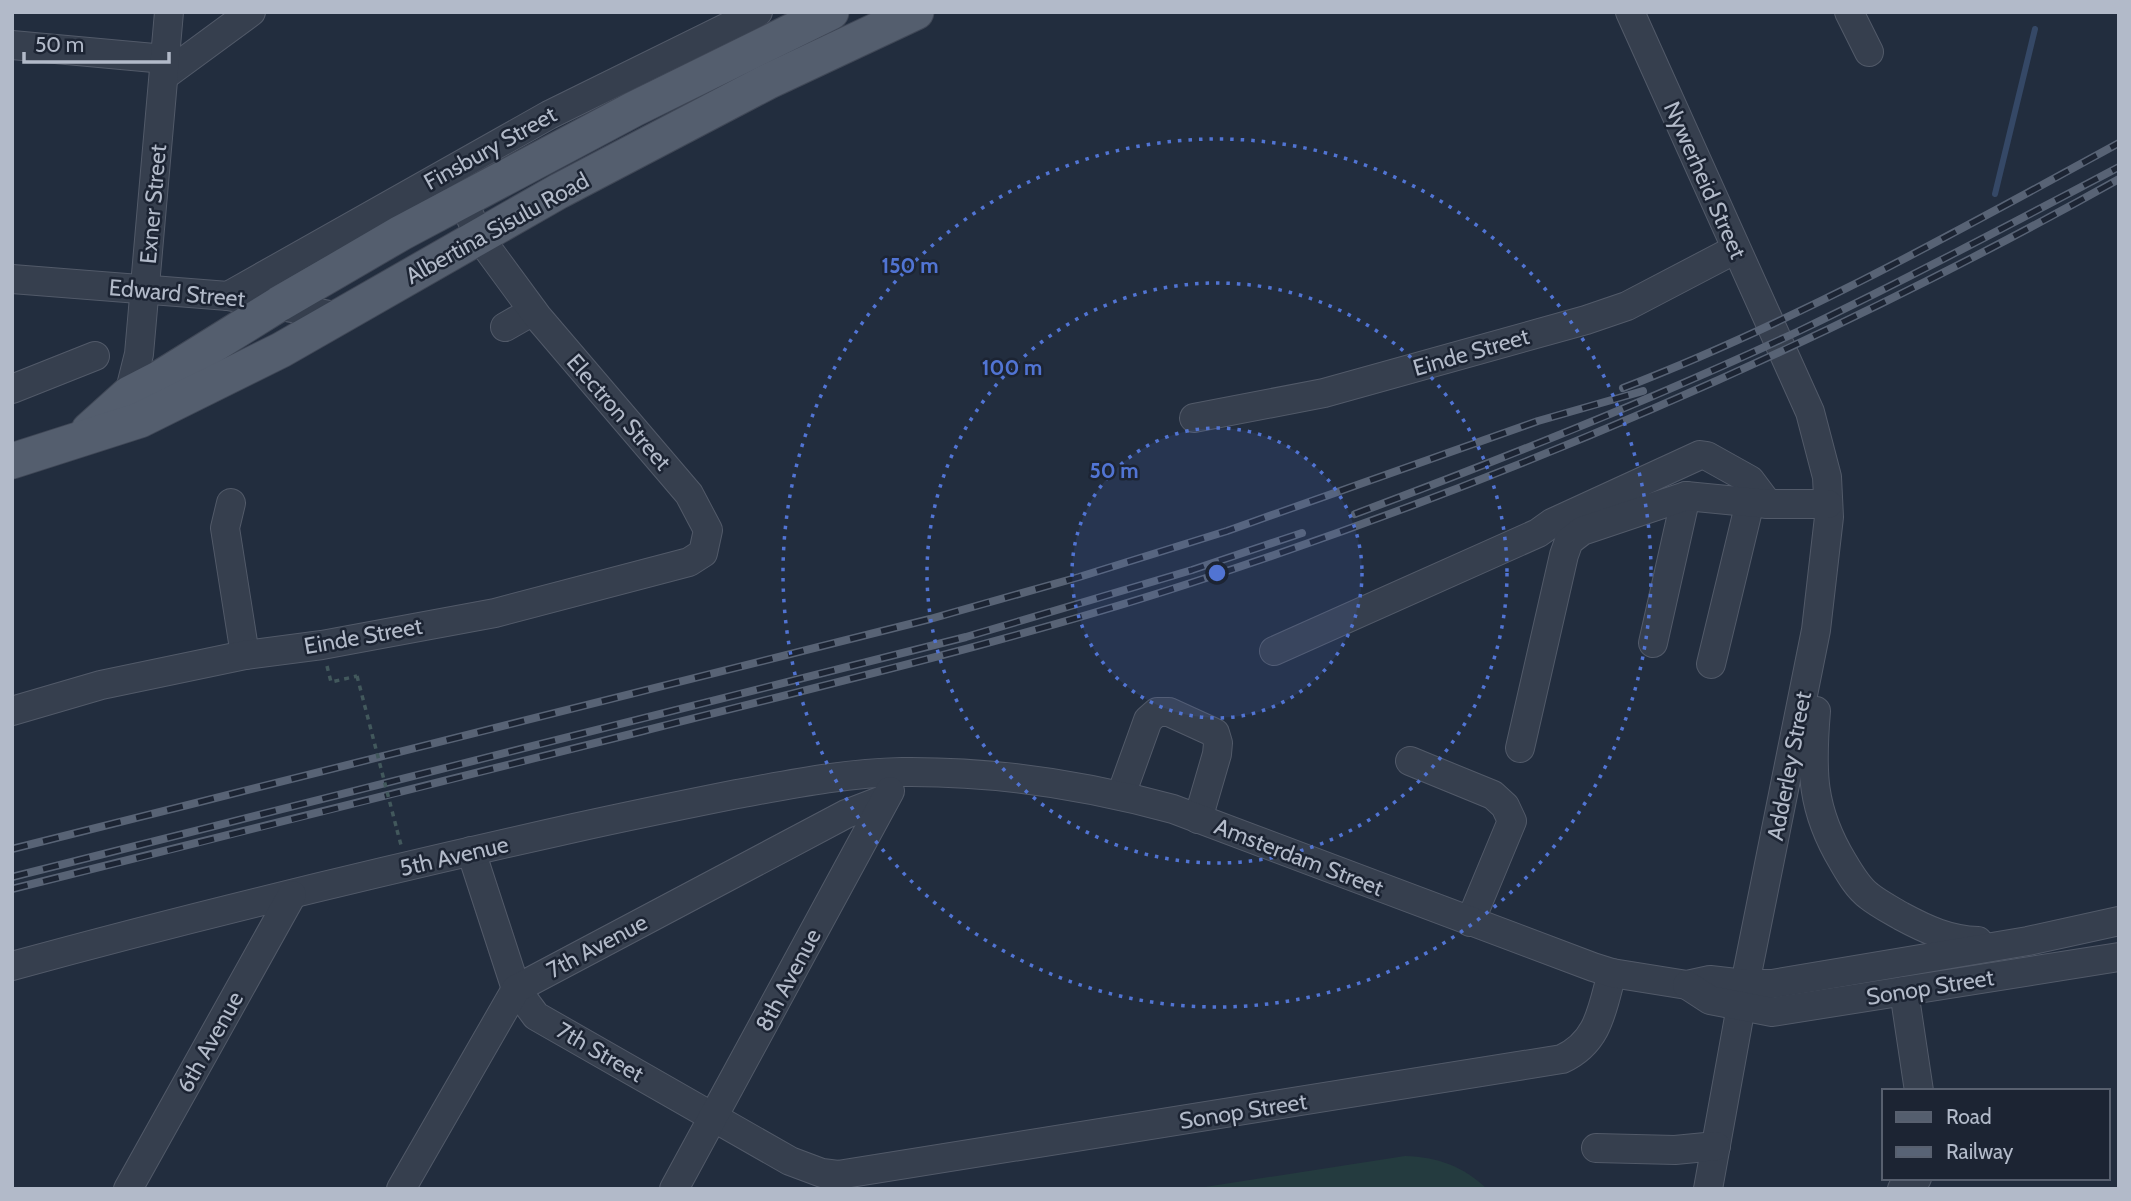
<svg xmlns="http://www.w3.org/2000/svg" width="2131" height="1201" font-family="Cabin,sans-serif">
	<rect width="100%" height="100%" fill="#222d3e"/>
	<path fill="#243b3f" d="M1405,1156C1437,1157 1463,1166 1487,1189H1192Z"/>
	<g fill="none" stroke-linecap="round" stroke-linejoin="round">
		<polyline stroke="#354866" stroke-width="6" points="1995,194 2035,29"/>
		<g stroke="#525a69" stroke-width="30">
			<g id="minor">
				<polyline points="1630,12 1810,412 1827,477 1829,517 1816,630 1745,984 1708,1189"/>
				<polyline points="1849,12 1869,52"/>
				<polyline points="12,45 165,59"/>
				<polyline points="164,76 251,12"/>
				<polyline points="12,279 228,296 340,317"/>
				<polyline points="228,296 549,115 758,12"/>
				<polyline points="505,327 533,311"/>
				<polyline points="12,389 95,356"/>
				<polyline points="129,394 139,354 169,12"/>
				<polyline points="1194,418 1324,393 1586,320 1627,306 1736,249"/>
				<polyline points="231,503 225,528 245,655"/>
				<polyline points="1653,643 1686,496"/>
				<polyline points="1274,651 1538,533 1552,523 1700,455 1707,456 1750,480 1768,504"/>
				<polyline points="1711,664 1750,502"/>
				<polyline points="12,711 101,685 245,655 322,645 495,613 689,562 703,553 708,530 689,494 537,316 479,237 463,200"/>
				<path d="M1816,711C1811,771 1811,809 1843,862C1850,874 1858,888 1869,896C1879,904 1891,910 1901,916C1927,930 1949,940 1978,941"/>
				<polyline points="1520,748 1564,555 1569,541 1582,531 1686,496 1768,504 1828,504"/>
				<polyline points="1410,761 1493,795 1505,806 1512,821 1470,922"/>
				<polyline points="1121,795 1148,720 1157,712 1169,712 1215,733 1218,743 1217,754 1198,819"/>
				<path d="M471,851L516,989L536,1016L790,1161L822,1173L838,1175L1562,1059C1599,1042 1602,1009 1612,973"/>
				<path d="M12,966C198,915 386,870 574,828C628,816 682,805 737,794C792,784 846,773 902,772C993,771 1085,785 1173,809L1593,967L1612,973L1687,985L1710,980L1745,984H1772L2028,941L2119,921"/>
				<polyline points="1687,985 1710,1000 1772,1012 2119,957"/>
				<polyline points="1904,991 1919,1091"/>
				<polyline points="1596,1148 1675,1150 1716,1146"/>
				<polyline points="128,1189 292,895"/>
				<polyline points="401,1189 516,989 846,814 885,799"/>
				<polyline points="674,1189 890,791"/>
				<polyline points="1902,1189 1914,1183 1917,1178"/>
			</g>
		</g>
		<g stroke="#404857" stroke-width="37">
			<g id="major">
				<polyline points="89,430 129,394 160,378 279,304 401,233 634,109 831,12"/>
				<polyline points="12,461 140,420 281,350 559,191 767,82 916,12"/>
			</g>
		</g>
		<g stroke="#42585c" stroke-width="3.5" stroke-dasharray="5 5" stroke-linecap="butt">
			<polyline points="327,666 331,682 357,676"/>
			<polyline points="397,830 401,845"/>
		</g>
		<use href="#minor" stroke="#363f4e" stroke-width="28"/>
		<use href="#major" stroke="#545e6e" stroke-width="35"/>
		<g stroke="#586375" stroke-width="8">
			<g id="rail">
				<path d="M1623,388C1795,322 1958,231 2119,143"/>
				<path d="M1355,514C1505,458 1654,399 1799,331C1907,279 2013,223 2119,167"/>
				<polyline points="12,849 930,619 1079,577 1227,531 1538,421 1643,391"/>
				<polyline points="12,877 966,637 1192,570 1302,533"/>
				<path d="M12,889C223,837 433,784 643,731C832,683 1021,639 1206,578C1522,474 1829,341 2119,179"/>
			</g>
		</g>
		<use href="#rail" stroke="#1c2433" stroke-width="5" stroke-dasharray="16" stroke-linecap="butt"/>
		<polyline stroke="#42585c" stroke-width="3.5" stroke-dasharray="5 5" stroke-linecap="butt" points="357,676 397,830"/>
	</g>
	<circle cx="1217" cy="573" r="145" fill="#5174d3" fill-opacity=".12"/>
	<g fill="none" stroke="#5174d3" stroke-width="3.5" stroke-dasharray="3.5 7">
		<circle cx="1217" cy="573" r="145"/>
		<circle cx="1217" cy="573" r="290"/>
		<circle cx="1217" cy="573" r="434"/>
	</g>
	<g text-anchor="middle" stroke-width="5" stroke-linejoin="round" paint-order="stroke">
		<g font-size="23" fill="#b2bac9" stroke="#1c2433">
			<text transform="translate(490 148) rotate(-29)" y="8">Finsbury Street</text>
			<text transform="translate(1705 180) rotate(66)" y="8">Nywerheid Street</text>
			<text transform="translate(153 204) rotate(-85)" y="8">Exner Street</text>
			<text transform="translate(497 228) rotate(-29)" y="8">Albertina Sisulu Road</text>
			<text transform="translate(177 293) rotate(5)" y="8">Edward Street</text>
			<text transform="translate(1471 352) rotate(-16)" y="8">Einde Street</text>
			<text transform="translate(619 412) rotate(49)" y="8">Electron Street</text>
			<text transform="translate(363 636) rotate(-10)" y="8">Einde Street</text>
			<text transform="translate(1789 766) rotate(-79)" y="8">Adderley Street</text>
			<text transform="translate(454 856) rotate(-13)" y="8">5th Avenue</text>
			<text transform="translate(1299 857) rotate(21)" y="8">Amsterdam Street</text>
			<text transform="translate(597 946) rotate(-28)" y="8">7th Avenue</text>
			<text transform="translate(788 980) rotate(-62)" y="8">8th Avenue</text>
			<text transform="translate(1930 987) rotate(-9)" y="8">Sonop Street</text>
			<text transform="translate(210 1042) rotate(-61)" y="8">6th Avenue</text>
			<text transform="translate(600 1052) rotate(30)" y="8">7th Street</text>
			<text transform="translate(1243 1111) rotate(-9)" y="8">Sonop Street</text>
		</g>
	</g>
	<circle cx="1217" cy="573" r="10" fill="#5174d3" stroke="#1c2433" stroke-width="3.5"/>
	<g font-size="21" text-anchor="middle" font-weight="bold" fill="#5174d3" stroke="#1c2433" stroke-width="5" stroke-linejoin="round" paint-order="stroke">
		<text x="910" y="273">150 m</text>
		<text x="1012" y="375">100 m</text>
		<text x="1114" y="478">50 m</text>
	</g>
	<rect width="2131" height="1201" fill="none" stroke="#b2bac9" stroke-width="28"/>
	<rect x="1882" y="1089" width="228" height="91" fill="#1c2433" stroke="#58606f" stroke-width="2"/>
	<rect x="1896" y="1112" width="35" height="10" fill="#545e6e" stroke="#58606f" stroke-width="2"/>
	<text x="1946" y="1124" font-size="21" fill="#b2bac9">Road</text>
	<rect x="1896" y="1147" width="35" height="10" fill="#586375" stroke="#58606f" stroke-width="2"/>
	<text x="1946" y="1159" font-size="21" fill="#b2bac9">Railway</text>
	<path d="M24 52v10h145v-10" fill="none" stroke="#b2bac9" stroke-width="3.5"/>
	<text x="35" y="52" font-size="21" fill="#b2bac9" stroke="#1c2433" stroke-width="5" paint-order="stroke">50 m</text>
</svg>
